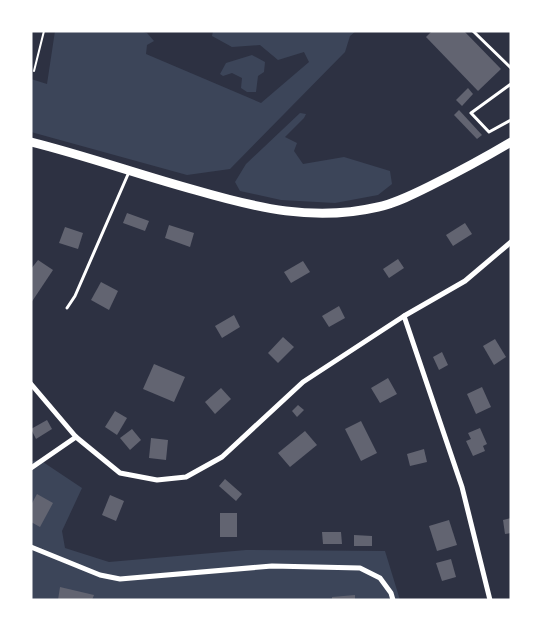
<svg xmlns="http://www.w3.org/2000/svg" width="542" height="631" font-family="'Work Sans',sans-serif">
	<rect width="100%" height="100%" fill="#2d3142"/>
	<g fill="#3c4559">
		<polygon points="55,31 140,31 147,33 154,41 147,45 146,54 261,103 309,62 304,52 278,60 260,45 232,47 212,36 213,31 356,31 350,36 345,52 230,169 187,175 31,132 31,79 47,84"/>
		<polygon points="252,55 265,62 264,72 258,76 256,92 247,92 241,88 242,78 232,73 223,76 220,74 226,63"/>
		<polygon points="300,113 306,114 304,118 285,137 297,143 294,151 303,164 344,157 390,171 392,184 378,195 335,203 281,200 240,191 235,182 246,164"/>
		<polygon points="40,460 82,488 62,531 65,548 109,562 246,550 385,551 400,600 31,600 31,461"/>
	</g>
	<g fill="#626471">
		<polygon points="432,31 464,31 501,69 478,91 426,37"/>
		<polygon points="468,88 473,94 462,106 456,100"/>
		<polygon points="459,110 482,135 477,139 454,115"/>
		<polygon points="127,213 149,221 145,231 123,223"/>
		<polygon points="465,223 472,234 453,246 446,235"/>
		<polygon points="169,225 194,233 190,247 165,238"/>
		<polygon points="65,227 83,233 78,249 59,243"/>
		<polygon points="398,259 404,268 389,278 383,269"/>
		<polygon points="38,260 53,270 31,303 31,269"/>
		<polygon points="303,261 310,272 291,283 284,272"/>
		<polygon points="101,282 118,291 109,310 91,300"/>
		<polygon points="339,306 345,318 329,327 322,316"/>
		<polygon points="234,315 240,327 222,338 215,326"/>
		<polygon points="283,337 294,347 278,363 268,353"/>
		<polygon points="495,339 506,357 494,365 483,346"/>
		<polygon points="442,352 448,365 439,370 433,357"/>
		<polygon points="154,364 185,377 174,402 143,389"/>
		<polygon points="388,378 397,394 380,403 371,388"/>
		<polygon points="482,387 491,407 476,414 467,394"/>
		<polygon points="221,388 231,399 215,414 205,402"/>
		<polygon points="298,405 304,410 297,417 292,411"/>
		<polygon points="115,411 127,418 117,435 105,427"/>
		<polygon points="47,420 52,429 36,439 31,429"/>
		<polygon points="361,421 377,453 361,461 345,429"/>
		<polygon points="480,428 487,444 483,446 485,451 473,456 466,441 471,439 468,433"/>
		<polygon points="132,429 141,440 130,450 120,438"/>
		<polygon points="305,431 317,445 290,467 278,453"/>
		<polygon points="151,438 168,440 166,460 149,458"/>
		<polygon points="424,449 427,462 410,466 407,454"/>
		<polygon points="225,479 242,494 236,501 219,486"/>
		<polygon points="37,494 53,503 40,527 31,522 31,505"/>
		<polygon points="110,495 124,501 116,521 102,515"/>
		<rect x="220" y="513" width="17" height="24"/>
		<polygon points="511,518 511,533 505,534 503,520"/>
		<polygon points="449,520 457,545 437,551 429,526"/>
		<polygon points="322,532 341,532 342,544 323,544"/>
		<polygon points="354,535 372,536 372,546 354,546"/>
		<polygon points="451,559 456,577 442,581 436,563"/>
		<polygon points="60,587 94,595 92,600 58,600"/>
		<polygon points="355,595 355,600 332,600 332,597"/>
	</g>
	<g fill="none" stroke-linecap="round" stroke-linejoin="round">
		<polyline stroke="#fff" stroke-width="2" points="34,71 44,31"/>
		<g stroke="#fff" stroke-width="3">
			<polyline points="473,31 511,68"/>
			<polyline points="511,84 471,113 489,132 511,120"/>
			<polyline points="67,308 75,296 129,172"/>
		</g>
		<g stroke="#fff" stroke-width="5">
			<polyline points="404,316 462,487 490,600"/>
			<polyline points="31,384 76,437 120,473 157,480 186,477 222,457 303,382 404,316 465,281 511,242"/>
			<polyline points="31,468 76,437"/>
			<polyline points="31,547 100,575 120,579 272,566 360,568 380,578 391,593 393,600"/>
		</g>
		<path stroke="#fff" stroke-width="9" d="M31,142C87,156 140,175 195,190C257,208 314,222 378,207C396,203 414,194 430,186C458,172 484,158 511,142"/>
	</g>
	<rect width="542" height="631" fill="none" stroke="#ffffff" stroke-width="65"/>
</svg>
